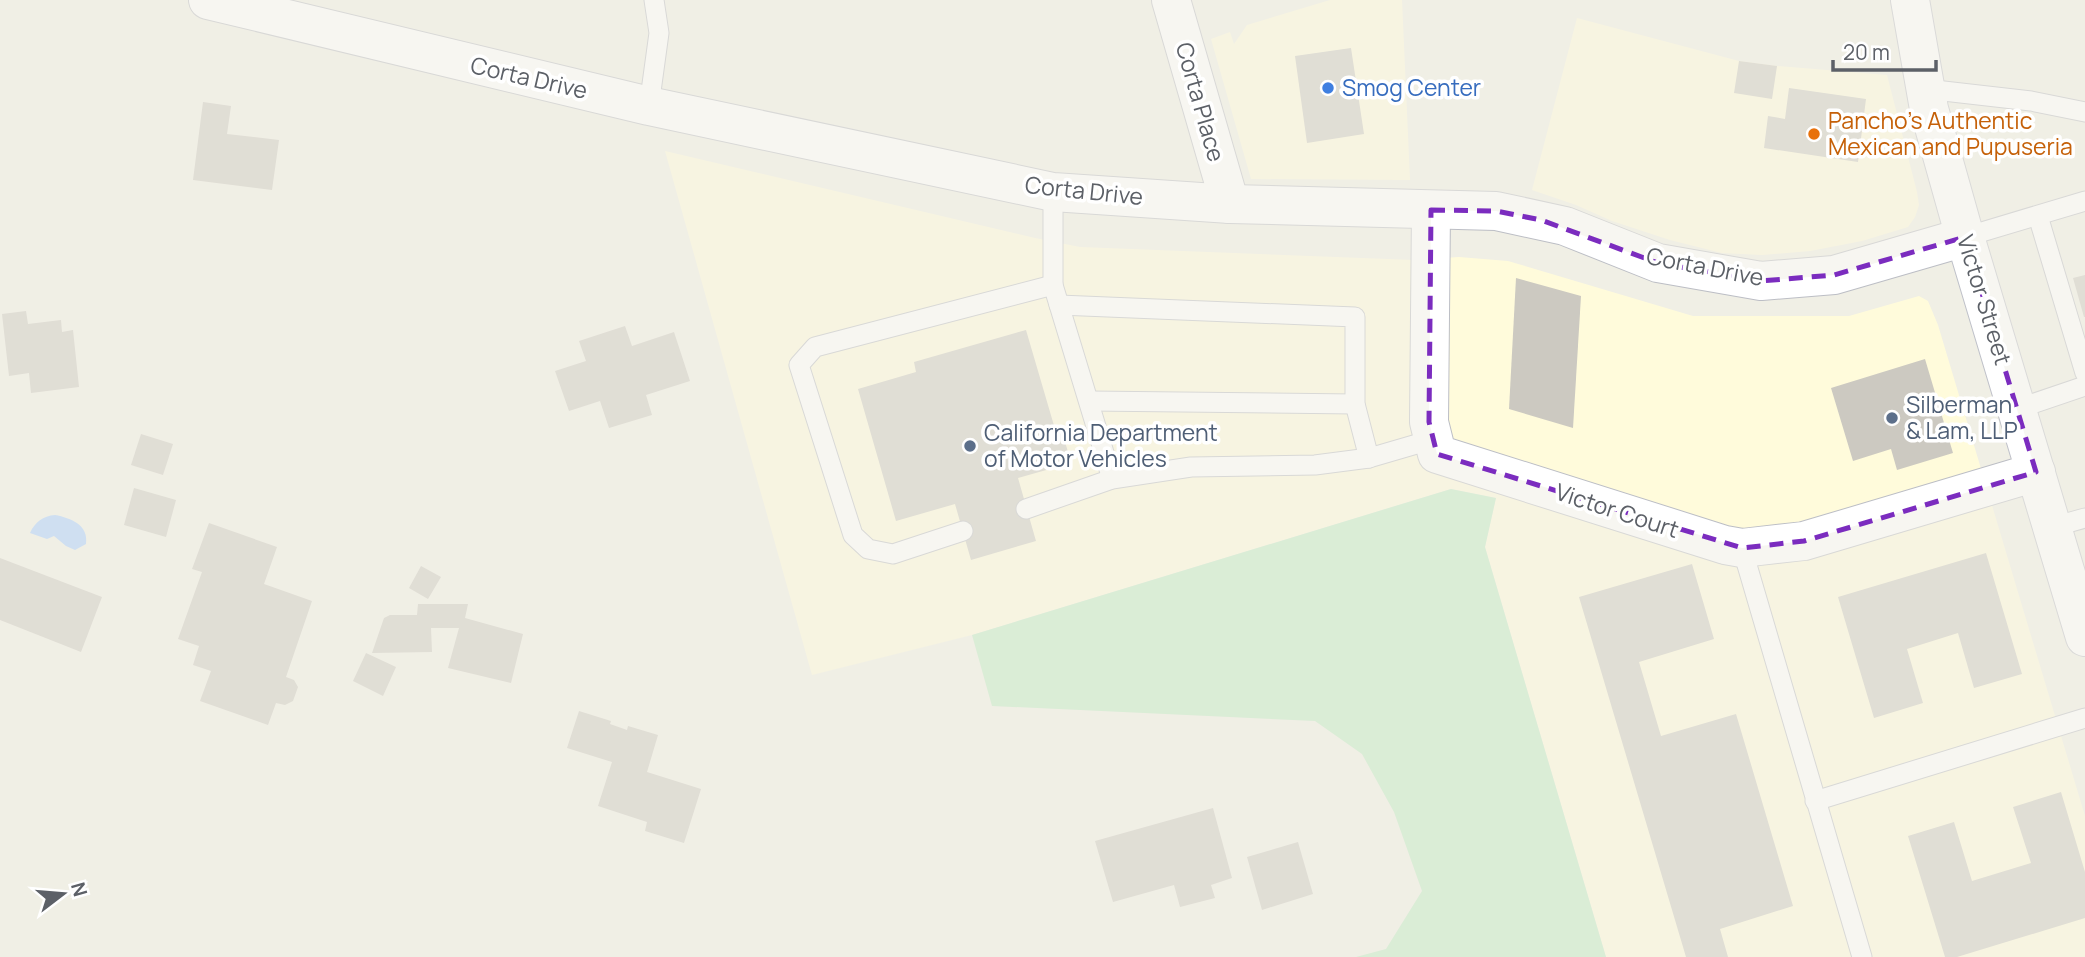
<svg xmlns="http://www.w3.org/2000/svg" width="2085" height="957" font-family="Manrope,sans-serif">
	<rect width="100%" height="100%" fill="#f0efe5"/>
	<g fill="#fffbdb">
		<polygon points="1330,0 1402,0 1410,180 1251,179 1211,39 1230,32 1234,44 1247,25"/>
		<polygon points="1577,18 1739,61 1777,66 1887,75 1917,192 1919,205 1915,217 1908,227 1862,241 1810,251 1762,255 1722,253 1670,240 1612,221 1576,205 1532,190"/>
		<polygon points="665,151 1035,238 1080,247 1414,260 1459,257 1508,261 1693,316 1849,316 1919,296 1928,301 1938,325 2085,816 2085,957 1606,957 1485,547 1496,498 1451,489 972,635 812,675"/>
	</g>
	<polygon fill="#bfeac4" points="1451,489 1496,498 1485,547 1606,957 1356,957 1386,949 1422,891 1394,812 1362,754 1315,721 992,706 972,635"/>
	<path fill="#a6cdff" d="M55,515C71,518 89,525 86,544L75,550L66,546L54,536L47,539L30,533C35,522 43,516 55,515Z"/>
	<g fill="#ccc9c1">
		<polygon points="1351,48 1364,134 1307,143 1295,56"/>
		<polygon points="1739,61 1777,66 1772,99 1734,93"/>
		<polygon points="1789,88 1866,99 1858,162 1764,148 1768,116 1785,119"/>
		<polygon points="203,102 231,106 227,134 279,140 272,190 193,180"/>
		<polygon points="2085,275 2085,317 2084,317 2073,278"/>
		<polygon points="1516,278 1581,296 1573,428 1509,409"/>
		<polygon points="26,311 28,324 61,320 62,332 73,330 79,387 31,393 29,373 9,376 2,314"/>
		<polygon points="625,326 632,346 674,332 690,381 646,395 652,415 609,428 600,401 569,411 555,371 586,361 579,341"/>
		<polygon points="1026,330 1055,429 1061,427 1071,463 1018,478 1036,541 971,560 955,504 896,521 858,389 916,372 914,362"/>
		<polygon points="1925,359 1953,453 1897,470 1891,449 1853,461 1831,388"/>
		<polygon points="141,434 173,444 163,475 131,465"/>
		<polygon points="134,488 176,500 166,537 124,525"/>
		<polygon points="209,523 277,547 264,584 312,601 286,677 294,680 298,687 293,701 285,705 276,703 268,725 200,701 211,671 193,665 199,646 178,639 202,572 192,569"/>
		<polygon points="1986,553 2022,674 1974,688 1958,633 1907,649 1923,703 1874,718 1838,597"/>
		<polygon points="0,558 102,597 81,652 0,620"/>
		<polygon points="1692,564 1714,639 1639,662 1661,736 1736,714 1793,906 1720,929 1728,957 1686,957 1579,597"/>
		<polygon points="421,566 441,577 428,599 409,588"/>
		<polygon points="418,604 468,604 465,618 523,634 511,683 448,668 459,628 431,628 432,652 372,653 384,618 390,615 417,615"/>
		<polygon points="366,653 396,667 383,696 353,681"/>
		<polygon points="579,711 611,721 610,724 627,730 628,726 658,735 647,772 701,789 684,843 645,831 647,822 598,806 612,762 567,748"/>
		<polygon points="2061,792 2085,872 2085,918 1957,957 1945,957 1908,836 1954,822 1972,881 2031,863 2013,807"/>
		<polygon points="1213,808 1232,878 1211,885 1215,898 1180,907 1174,885 1113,902 1095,841"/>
		<polygon points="1298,842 1313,894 1262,910 1247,857"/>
	</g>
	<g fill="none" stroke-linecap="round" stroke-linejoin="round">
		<g stroke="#bcbec5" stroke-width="21">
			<g id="lane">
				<polyline points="1926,89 2031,101 2085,112"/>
				<polyline points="649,106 659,33 654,0"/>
				<polyline points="1053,192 1053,285 1112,479"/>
				<polyline points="2038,216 2085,373"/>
				<polyline points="1965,237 2085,201"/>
				<polyline points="1059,305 1355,317 1355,404 1369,458"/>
				<polyline points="1090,401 1355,404"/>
				<polyline points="2017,409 2085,386"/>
				<polyline points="1026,509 1112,479 1191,467 1315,465 1369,458 1434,439"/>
				<polyline points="2053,527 2085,518"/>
				<polyline points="963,531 893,554 868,549 853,535 799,365 815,347 1053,285"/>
				<polyline points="1742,548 1862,957"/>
				<polyline points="1815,801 2085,718"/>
			</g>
		</g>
		<g stroke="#bcbec5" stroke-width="40">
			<g id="street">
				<polyline points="208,0 649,106 1053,192 1230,204 1496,211 1565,226 1658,263 1761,281 1834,275 1965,237"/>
				<polyline points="1171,0 1230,204"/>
				<polyline points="1431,210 1429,422 1437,454 1725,545 1742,548 1804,541 2036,472"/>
			</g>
		</g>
		<g stroke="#bfc1c9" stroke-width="40">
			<polyline id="secondary" points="1910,0 1929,109 1965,237 2085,637"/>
		</g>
		<use href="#lane" stroke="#fff" stroke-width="19"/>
		<use href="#street" stroke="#fff" stroke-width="38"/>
		<use href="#secondary" stroke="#fff" stroke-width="38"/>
	</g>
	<path d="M0 0H2085V957H0ZM1431,210L1496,211L1541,220L1658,263L1761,281L1834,275L1965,237L2036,472L1804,541L1742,548L1437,454L1429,422Z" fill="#f0efe5" fill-opacity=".55" fill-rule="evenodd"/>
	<path fill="none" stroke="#7b2cbf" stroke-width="5" stroke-dasharray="14 9" stroke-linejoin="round" d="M1431,210L1496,211L1541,220L1658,263L1761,281L1834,275L1965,237L2036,472L1804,541L1742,548L1437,454L1429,422Z"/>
	<circle fill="#3f7fe0" stroke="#fff" stroke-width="2.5" cx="1328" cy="88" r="7"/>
	<circle fill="#e8710a" stroke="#fff" stroke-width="2.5" cx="1814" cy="134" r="7"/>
	<g fill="#5c6f8a" stroke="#fff" stroke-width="2.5">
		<circle cx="1892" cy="418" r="7"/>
		<circle cx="970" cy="446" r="7"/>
	</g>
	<g text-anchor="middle" stroke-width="7" stroke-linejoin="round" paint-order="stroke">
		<g font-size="23" fill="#5c6067" stroke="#fff">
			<text transform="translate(529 78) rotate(13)" y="8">Corta Drive</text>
			<text transform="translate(1200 102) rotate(74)" y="8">Corta Place</text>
			<text transform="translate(1084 191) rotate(6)" y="8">Corta Drive</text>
			<text transform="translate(1705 267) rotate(11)" y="8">Corta Drive</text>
			<text transform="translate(1984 300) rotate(73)" y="8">Victor Street</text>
			<text transform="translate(1617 511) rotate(18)" y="8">Victor Court</text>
		</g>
		<g font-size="23" fill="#366cbe" stroke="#fff" text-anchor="start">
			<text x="1342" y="96">Smog Center</text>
		</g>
		<g font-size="23" fill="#c56008" stroke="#fff" text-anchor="start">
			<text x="1828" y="129">Pancho's Authentic<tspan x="1828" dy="26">Mexican and Pupuseria</tspan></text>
		</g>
		<g font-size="23" fill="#4e5e75" stroke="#fff" text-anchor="start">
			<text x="1906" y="413">Silberman<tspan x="1906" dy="26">&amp; Lam, LLP</tspan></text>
			<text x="984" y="441">California Department<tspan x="984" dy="26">of Motor Vehicles</tspan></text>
		</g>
	</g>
	<g transform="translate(63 894) rotate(74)" stroke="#ffffff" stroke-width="5" paint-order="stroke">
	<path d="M0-5L12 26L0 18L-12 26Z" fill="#5c6067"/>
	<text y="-10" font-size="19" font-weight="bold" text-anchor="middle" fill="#5c6067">N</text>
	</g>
	<path d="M1833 60v10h103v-10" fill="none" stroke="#5c6067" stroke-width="3.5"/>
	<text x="1843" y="60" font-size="21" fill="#5c6067" stroke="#ffffff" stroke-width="5" paint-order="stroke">20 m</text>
</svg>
